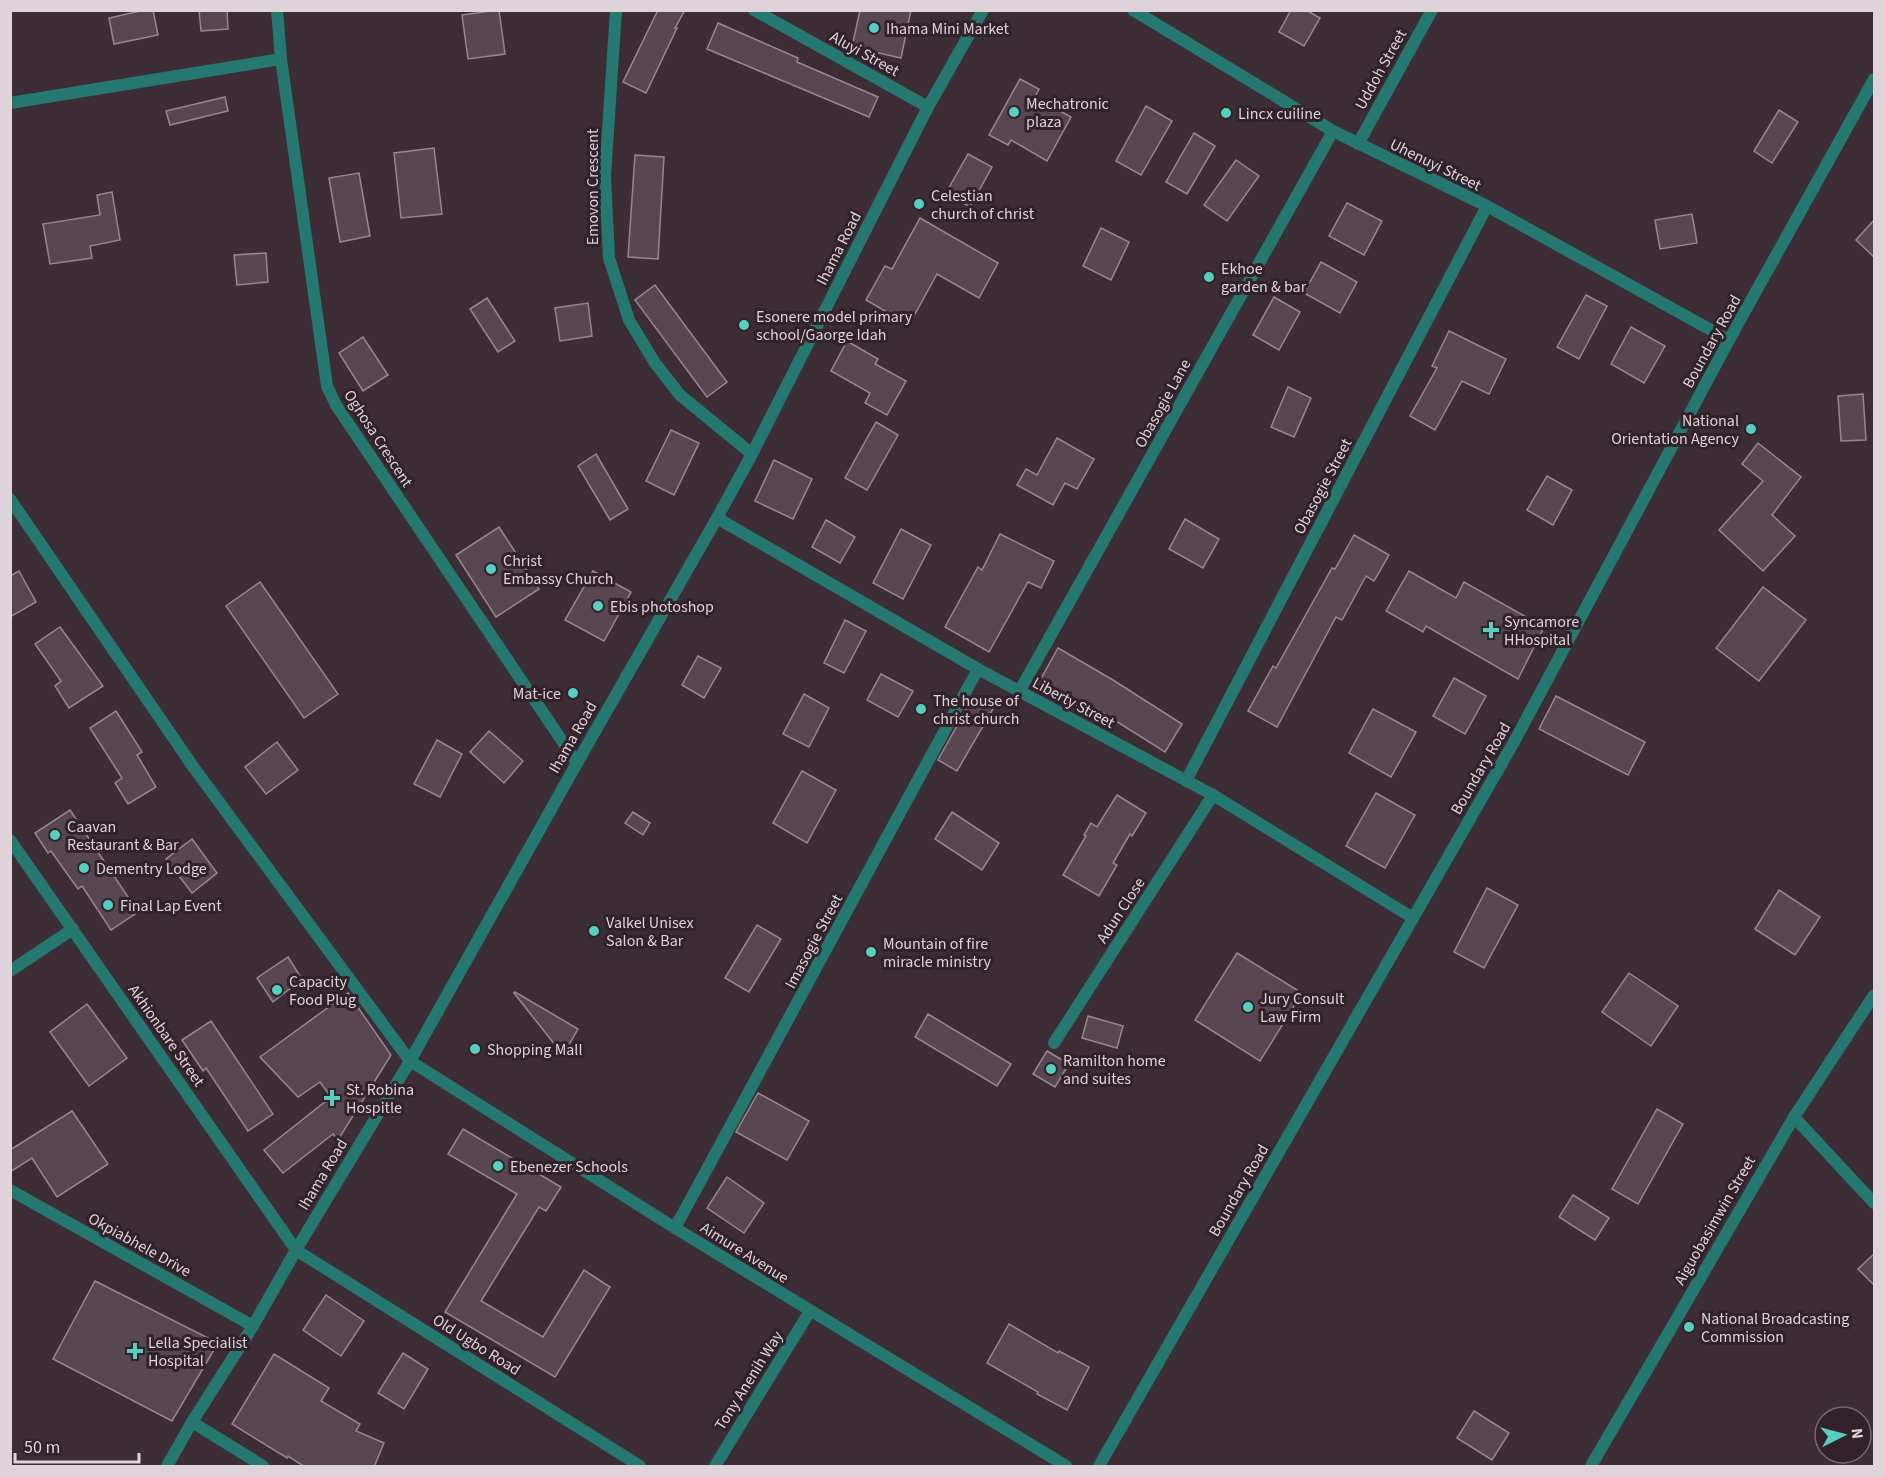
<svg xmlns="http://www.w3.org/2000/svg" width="1885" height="1477" font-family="'Source Sans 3',sans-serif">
	<rect width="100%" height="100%" fill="#3c2c34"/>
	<g fill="#57464f" stroke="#998590" stroke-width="1.5">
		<polygon points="145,10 153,10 158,35 114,44 109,18"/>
		<polygon points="199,10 227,10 228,29 201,31"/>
		<polygon points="499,10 505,54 468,59 462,15"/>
		<polygon points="658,10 685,10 675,28 677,28 646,93 623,82"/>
		<polygon points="860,10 911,10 901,58 852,47"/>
		<polygon points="1291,10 1306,10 1320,18 1304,46 1279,32"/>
		<polygon points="718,23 798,58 797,62 878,97 869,117 707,49"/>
		<polygon points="1020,79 1039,89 1035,97 1071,117 1047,161 1011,140 1008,145 989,135"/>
		<polygon points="225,97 228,111 170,125 166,111"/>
		<polygon points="1146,106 1172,121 1141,175 1116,161"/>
		<polygon points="1779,110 1798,122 1772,163 1754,151"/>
		<polygon points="1194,133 1215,146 1187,194 1166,182"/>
		<polygon points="434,148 442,214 401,218 394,153"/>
		<polygon points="968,154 992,167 970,207 946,193"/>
		<polygon points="635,155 664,157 658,259 628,257"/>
		<polygon points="1236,160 1259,176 1227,221 1204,205"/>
		<polygon points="359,173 370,236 340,242 329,178"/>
		<polygon points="112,192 120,240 90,246 92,258 50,264 43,224 100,215 97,195"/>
		<polygon points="1347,203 1382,221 1364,255 1329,236"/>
		<polygon points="1692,214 1697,243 1660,249 1655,220"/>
		<polygon points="920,218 998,263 979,298 937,274 909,325 866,300 885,266 892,269"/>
		<polygon points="1875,219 1875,258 1856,240"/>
		<polygon points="1101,228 1129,242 1111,280 1083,266"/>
		<polygon points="266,253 268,282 237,285 234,255"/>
		<polygon points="1321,262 1357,282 1340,313 1304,293"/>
		<polygon points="655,285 727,382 707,397 635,300"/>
		<polygon points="1586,295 1607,306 1579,359 1557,347"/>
		<polygon points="1274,297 1300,312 1279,350 1253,335"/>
		<polygon points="487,298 515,341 498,352 470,309"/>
		<polygon points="588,303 592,336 560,341 555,308"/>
		<polygon points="1631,327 1665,346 1644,383 1611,364"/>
		<polygon points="1449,331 1506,359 1489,394 1462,381 1435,430 1410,416 1437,368 1432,366"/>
		<polygon points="363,337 388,375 363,391 339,353"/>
		<polygon points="847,341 878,359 875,364 906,381 887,415 865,403 870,393 831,371"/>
		<polygon points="1288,387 1311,398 1294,437 1271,427"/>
		<polygon points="1863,394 1866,440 1841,441 1838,396"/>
		<polygon points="876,422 898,435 867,490 845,478"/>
		<polygon points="671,430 699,443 674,495 646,481"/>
		<polygon points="1057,438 1094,459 1077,489 1065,483 1053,505 1017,485 1026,469 1037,475"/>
		<polygon points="1758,443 1801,477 1772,515 1795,536 1763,571 1719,530 1763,481 1742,464"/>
		<polygon points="596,454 628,509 610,520 578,466"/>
		<polygon points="774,460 812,479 793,519 755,501"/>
		<polygon points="1547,476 1572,490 1553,525 1527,510"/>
		<polygon points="1185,519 1219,539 1203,568 1169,549"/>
		<polygon points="826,520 855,537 840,563 812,547"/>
		<polygon points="499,527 539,589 496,617 456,555"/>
		<polygon points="901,529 931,545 903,599 873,583"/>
		<polygon points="1000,534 1054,561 1041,588 1028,582 989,652 945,627 978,567 982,570"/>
		<polygon points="1354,535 1389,555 1374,581 1366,576 1342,620 1336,617 1277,727 1248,711 1273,666 1276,668 1332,568 1335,569"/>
		<polygon points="19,571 36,602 10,617 10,576"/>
		<polygon points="593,571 631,592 604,641 565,620"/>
		<polygon points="1409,571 1456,598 1464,582 1544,627 1518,679 1426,626 1423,632 1386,611"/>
		<polygon points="260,582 338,694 304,718 226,606"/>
		<polygon points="1763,587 1806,620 1759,681 1716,648"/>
		<polygon points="845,620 866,631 844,673 824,663"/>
		<polygon points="60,627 103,686 69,708 55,686 61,681 35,644"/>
		<polygon points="1058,648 1113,680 1182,724 1165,752 1097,709 1094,715 1038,684"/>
		<polygon points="698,656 721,668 704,698 682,685"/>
		<polygon points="881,674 913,691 898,717 867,700"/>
		<polygon points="1454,678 1486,696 1465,734 1433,716"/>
		<polygon points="804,694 829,708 809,747 783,734"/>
		<polygon points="1556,696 1645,742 1628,775 1539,729"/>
		<polygon points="973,697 993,709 957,771 938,760"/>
		<polygon points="1373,709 1416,732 1391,777 1349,753"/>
		<polygon points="116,711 142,752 137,755 156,787 128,804 115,783 122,778 90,728"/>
		<polygon points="489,731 523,761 504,783 470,752"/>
		<polygon points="437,740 462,754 440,797 414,784"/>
		<polygon points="277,742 298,770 266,794 245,767"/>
		<polygon points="802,771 836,790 807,843 773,823"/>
		<polygon points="1376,793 1415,815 1385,868 1346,846"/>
		<polygon points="1117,795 1146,813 1132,836 1130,834 1113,863 1117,865 1099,896 1063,875 1086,836 1084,835 1091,823 1097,827"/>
		<polygon points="70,810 138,912 111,930 82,886 78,889 51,851 48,853 35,833"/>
		<polygon points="633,812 650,823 643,835 625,823"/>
		<polygon points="952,812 999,843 982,870 935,839"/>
		<polygon points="192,839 217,873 192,893 166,859"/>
		<polygon points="1487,888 1518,905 1484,968 1454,952"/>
		<polygon points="1779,890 1820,917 1795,955 1755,929"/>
		<polygon points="757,925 781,939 749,992 725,978"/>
		<polygon points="1237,953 1302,993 1260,1061 1195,1020"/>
		<polygon points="288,957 302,979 273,1002 257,978"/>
		<polygon points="1629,973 1678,1006 1651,1046 1602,1012"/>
		<polygon points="515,992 578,1029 563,1055 514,993"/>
		<polygon points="348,993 391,1055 338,1140 333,1134 283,1173 264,1150 331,1097 320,1082 298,1097 260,1057"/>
		<polygon points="87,1004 127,1058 89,1086 50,1032"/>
		<polygon points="928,1014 1011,1064 997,1086 915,1037"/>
		<polygon points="1088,1016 1123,1026 1117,1048 1082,1038"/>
		<polygon points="211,1021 273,1114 248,1131 206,1068 203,1071 182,1040"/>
		<polygon points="1047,1051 1069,1064 1055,1087 1033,1074"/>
		<polygon points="758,1093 809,1121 787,1160 736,1132"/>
		<polygon points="1657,1109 1683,1124 1638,1204 1612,1189"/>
		<polygon points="72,1111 108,1164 57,1197 32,1158 10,1172 10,1150"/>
		<polygon points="463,1129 561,1187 546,1211 539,1207 481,1301 543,1337 584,1270 610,1287 555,1377 445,1312 517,1194 448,1154"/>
		<polygon points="727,1177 764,1203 744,1233 707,1208"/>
		<polygon points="1573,1195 1609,1218 1595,1240 1559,1217"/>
		<polygon points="1875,1253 1875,1286 1858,1269"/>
		<polygon points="95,1281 218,1343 172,1421 53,1359"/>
		<polygon points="326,1295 364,1321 341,1356 303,1330"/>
		<polygon points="1009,1324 1058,1353 1059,1351 1089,1367 1067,1410 1037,1394 1038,1392 987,1363"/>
		<polygon points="403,1353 428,1369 404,1409 378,1393"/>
		<polygon points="274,1354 329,1388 321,1401 360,1424 356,1431 384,1443 374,1467 305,1467 288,1456 287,1458 232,1424"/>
		<polygon points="1474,1411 1509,1433 1492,1460 1457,1438"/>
	</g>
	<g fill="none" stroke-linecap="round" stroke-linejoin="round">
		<g stroke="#247870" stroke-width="12">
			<polyline points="277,10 281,59 327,386 336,405 577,763"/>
			<polyline points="616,10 605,176 609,258 629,320 655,363 680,395 752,454"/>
			<polyline points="754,10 928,107"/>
			<polyline points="1133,10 1333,131 1487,206 1729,340"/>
			<polyline points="10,103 281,59"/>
			<polyline points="1358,144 1432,10"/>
			<polyline points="10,499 194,768 410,1061 675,1228 1066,1466"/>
			<polyline points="717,518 978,669 1213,795 1413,918"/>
			<polyline points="1019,692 1333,131"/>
			<polyline points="1186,781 1487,206"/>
			<polyline points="10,840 296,1250 640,1466"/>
			<polyline points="10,971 73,929"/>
			<polyline points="1054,1043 1213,795"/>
			<polyline points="1794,1117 1874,1203"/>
			<polyline points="10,1190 253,1326"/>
			<polyline points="675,1228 978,669"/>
			<polyline points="192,1422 263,1466"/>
			<polyline points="167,1466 192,1422 253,1326 296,1250 410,1061 577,763 717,518 752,454 928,107 983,10"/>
			<polyline points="715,1466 810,1311"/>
			<polyline points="1591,1466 1794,1117 1874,995"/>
		</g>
		<polyline stroke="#247870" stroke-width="12" points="1099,1466 1514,742 1729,340 1874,79"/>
	</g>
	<g fill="#57cec2" stroke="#31222a" stroke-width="2">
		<circle cx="874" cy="28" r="6"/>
		<circle cx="1014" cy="112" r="6"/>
		<circle cx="1226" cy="113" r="6"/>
		<circle cx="919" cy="204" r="6"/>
		<circle cx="1209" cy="277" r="6"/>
		<circle cx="744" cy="325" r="6"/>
		<circle cx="1751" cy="429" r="6"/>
		<circle cx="491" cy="569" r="6"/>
		<circle cx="598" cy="606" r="6"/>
		<path d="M1488 621h6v6h6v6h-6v6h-6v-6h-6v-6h6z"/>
		<circle cx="573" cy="693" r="6"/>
		<circle cx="921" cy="709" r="6"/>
		<circle cx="55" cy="835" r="6"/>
		<circle cx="84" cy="868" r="6"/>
		<circle cx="108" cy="905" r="6"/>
		<circle cx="594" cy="931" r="6"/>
		<circle cx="871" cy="952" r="6"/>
		<circle cx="277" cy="990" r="6"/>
		<circle cx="1248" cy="1007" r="6"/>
		<circle cx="475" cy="1049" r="6"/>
		<circle cx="1051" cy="1069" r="6"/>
		<path d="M329 1089h6v6h6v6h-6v6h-6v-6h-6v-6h6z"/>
		<circle cx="498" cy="1166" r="6"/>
		<circle cx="1689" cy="1327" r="6"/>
		<path d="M132 1342h6v6h6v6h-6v6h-6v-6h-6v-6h6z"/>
	</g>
	<g text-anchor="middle" stroke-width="6" stroke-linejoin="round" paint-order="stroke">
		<g font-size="16" fill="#dfd4da" stroke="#31222a" text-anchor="start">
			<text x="886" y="34">Ihama Mini Market</text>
			<text x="1026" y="109">Mechatronic<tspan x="1026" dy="18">plaza</tspan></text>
			<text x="1238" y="119">Lincx cuiline</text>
			<text x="931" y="201">Celestian<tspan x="931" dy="18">church of christ</tspan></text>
			<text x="1221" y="274">Ekhoe<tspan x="1221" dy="18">garden &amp; bar</tspan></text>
			<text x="756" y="322">Esonere model primary<tspan x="756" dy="18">school/Gaorge Idah</tspan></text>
			<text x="1739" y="426" text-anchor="end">National<tspan x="1739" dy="18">Orientation Agency</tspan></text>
			<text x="503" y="566">Christ<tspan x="503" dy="18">Embassy Church</tspan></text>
			<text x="610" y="612">Ebis photoshop</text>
			<text x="1504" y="627">Syncamore<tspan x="1504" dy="18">HHospital</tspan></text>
			<text x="561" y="699" text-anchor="end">Mat-ice</text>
			<text x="933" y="706">The house of<tspan x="933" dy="18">christ church</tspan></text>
			<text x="67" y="832">Caavan<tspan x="67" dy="18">Restaurant &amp; Bar</tspan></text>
			<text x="96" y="874">Dementry Lodge</text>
			<text x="120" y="911">Final Lap Event</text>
			<text x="606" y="928">Valkel Unisex<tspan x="606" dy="18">Salon &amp; Bar</tspan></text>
			<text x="883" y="949">Mountain of fire<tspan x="883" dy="18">miracle ministry</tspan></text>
			<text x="289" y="987">Capacity<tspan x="289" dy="18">Food Plug</tspan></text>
			<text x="1260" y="1004">Jury Consult<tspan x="1260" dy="18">Law Firm</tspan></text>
			<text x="487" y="1055">Shopping Mall</text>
			<text x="1063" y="1066">Ramilton home<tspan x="1063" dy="18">and suites</tspan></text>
			<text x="346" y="1095">St. Robina<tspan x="346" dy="18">Hospitle</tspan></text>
			<text x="510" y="1172">Ebenezer Schools</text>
			<text x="1701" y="1324">National Broadcasting<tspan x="1701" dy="18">Commission</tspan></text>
			<text x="148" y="1348">Lella Specialist<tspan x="148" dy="18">Hospital</tspan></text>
		</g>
		<g font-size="16" fill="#dfd4da" stroke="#31222a">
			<text transform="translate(865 53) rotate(29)" y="6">Aluyi Street</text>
			<text transform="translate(1380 69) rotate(-61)" y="6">Uddoh Street</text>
			<text transform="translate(1436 164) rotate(26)" y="6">Uhenuyi Street</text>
			<text transform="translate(592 187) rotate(-90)" y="6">Emovon Crescent</text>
			<text transform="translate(838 248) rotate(-63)" y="6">Ihama Road</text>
			<text transform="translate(1711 341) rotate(-61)" y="6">Boundary Road</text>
			<text transform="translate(1162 403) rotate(-61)" y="6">Obasogie Lane</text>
			<text transform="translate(379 438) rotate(57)" y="6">Oghosa Crescent</text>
			<text transform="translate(1322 486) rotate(-62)" y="6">Obasogie Street</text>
			<text transform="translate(1074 702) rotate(28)" y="6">Liberty Street</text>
			<text transform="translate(572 737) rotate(-60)" y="6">Ihama Road</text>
			<text transform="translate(1480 768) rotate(-60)" y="6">Boundary Road</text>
			<text transform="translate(1120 910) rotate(-57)" y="6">Adun Close</text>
			<text transform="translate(813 941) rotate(-62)" y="6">Imasogie Street</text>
			<text transform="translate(167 1035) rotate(55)" y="6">Akhionbare Street</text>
			<text transform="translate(322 1174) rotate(-59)" y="6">Ihama Road</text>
			<text transform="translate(1238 1190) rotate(-60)" y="6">Boundary Road</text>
			<text transform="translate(1714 1220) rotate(-60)" y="6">Aiguobasimwin Street</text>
			<text transform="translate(140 1244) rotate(29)" y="6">Okpiabhele Drive</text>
			<text transform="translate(745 1252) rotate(32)" y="6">Aimure Avenue</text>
			<text transform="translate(477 1344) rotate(32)" y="6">Old Ugbo Road</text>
			<text transform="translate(748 1380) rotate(-58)" y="6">Tony Anenih Way</text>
		</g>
	</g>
	<rect width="1885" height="1477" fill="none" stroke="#dfd4da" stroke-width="24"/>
	<g transform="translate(1843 1435) rotate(84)"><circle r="28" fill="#31222a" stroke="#776970" stroke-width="1.5"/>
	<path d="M0-4.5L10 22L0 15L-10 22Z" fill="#57cec2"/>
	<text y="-9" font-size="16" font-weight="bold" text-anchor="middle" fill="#dfd4da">N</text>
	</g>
	<path d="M15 1453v9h124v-9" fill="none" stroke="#dfd4da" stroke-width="3"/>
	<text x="24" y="1453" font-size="18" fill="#dfd4da" stroke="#31222a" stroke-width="4.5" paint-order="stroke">50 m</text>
</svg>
